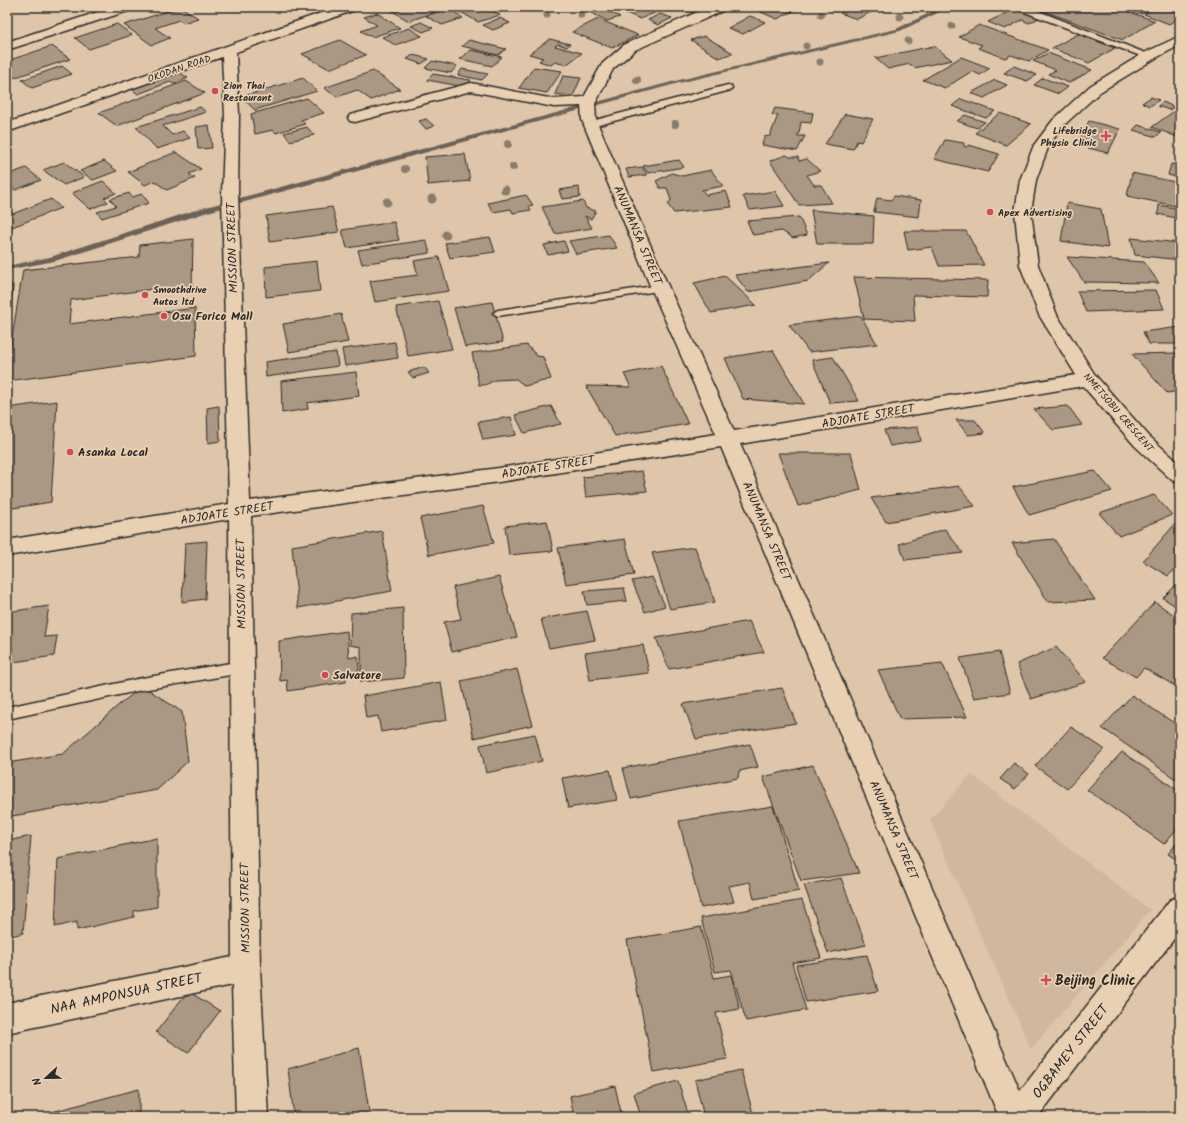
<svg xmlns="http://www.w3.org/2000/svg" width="1187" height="1124" font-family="Kalam,sans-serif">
	<rect width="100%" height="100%" fill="#dfc6aa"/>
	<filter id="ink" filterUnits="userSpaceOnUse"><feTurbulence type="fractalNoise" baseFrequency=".025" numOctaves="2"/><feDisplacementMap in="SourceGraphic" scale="8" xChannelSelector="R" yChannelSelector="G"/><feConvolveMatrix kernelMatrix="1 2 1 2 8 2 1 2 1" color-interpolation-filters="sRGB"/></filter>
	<g filter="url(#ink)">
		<polygon fill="#cfb89f" points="971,774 1150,910 1031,1049 930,820"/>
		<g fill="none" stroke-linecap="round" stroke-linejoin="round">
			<polygon fill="#6b6259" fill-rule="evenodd" points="942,7 950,7 900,31 679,83 208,212 55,261 7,270 7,266 50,257 202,208 675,81 896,29"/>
		</g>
		<g fill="#aa9884" stroke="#2b2b2b">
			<polygon points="181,7 198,18 183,23 179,20 155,28 170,38 152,45 124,25"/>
			<polygon points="406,7 435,7 441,10 409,21 392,11"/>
			<polygon points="452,7 486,7 500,15 478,22"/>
			<polygon points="591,7 601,7 620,17 607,21 584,9"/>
			<polygon points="602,7 621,7 611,11"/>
			<polygon points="637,7 664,7 666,8 640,19 624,12"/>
			<polygon points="690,7 700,12 695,14 685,10"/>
			<polygon points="771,7 802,7 777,19 761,12"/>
			<polygon points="851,7 877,7 879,8 857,19 840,13"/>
			<polygon points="1033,7 1116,7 1155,21 1123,40"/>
			<polygon points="1136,7 1152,7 1142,14 1131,10"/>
			<polygon points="1157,7 1164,7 1180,13 1180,18 1169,24 1144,14"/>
			<polygon points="448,8 463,18 442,25 426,16"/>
			<polygon points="1016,8 1041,17 1029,23 1022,20 1005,29 988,22"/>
			<polygon points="377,13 400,28 372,37 361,31 377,25 364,17"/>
			<polygon points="660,14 672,18 658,25 648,20"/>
			<polygon points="750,16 765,22 743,34 728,28"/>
			<polygon points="500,18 510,23 493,30 483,25"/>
			<polygon points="598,19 638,35 612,48 572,32"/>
			<polygon points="421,22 433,28 423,32 411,26"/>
			<polygon points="117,24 132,35 89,49 75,38"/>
			<polygon points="979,25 1048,50 1029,61 1011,55 1005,58 978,48 982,45 959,37"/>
			<polygon points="409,28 422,36 395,45 382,37"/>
			<polygon points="1078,34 1115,48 1089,63 1052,48"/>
			<polygon points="704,36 733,53 719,58 691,40"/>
			<polygon points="550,39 570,44 567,47 558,44 555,46 582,53 566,65 555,62 551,65 539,61 543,58 529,54"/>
			<polygon points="340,40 366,55 329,69 302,54"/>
			<polygon points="469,40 506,49 498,55 462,46"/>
			<polygon points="52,46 70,59 7,80 7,61"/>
			<polygon points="934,46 952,60 914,68 910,64 888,69 875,58"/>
			<polygon points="471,50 502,57 492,66 460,59"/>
			<polygon points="1048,53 1092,70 1069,83 1048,74 1056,70 1033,61"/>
			<polygon points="413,55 429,59 421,64 407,59"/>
			<polygon points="961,57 990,68 980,75 972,71 945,88 923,80"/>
			<polygon points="432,61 457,66 451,73 425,68"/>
			<polygon points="62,66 72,74 32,88 22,80"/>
			<polygon points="1014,66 1037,75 1027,81 1004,73"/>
			<polygon points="534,67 562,71 547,93 519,88"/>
			<polygon points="462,69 488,74 482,80 458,75"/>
			<polygon points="177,71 188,78 174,84 170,82 138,94 130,88"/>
			<polygon points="373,71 400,89 371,100 357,90 337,97 324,88"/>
			<polygon points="433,74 471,80 465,87 427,80"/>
			<polygon points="563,76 581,78 573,96 555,94"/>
			<polygon points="303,78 317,91 255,110 241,97"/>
			<polygon points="1043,78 1068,87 1059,94 1034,85"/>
			<polygon points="995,80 1007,85 984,98 971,93"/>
			<polygon points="186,81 205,93 117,126 99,113"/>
			<polygon points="1151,97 1159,100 1150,106 1142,103"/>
			<polygon points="307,98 324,113 301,120 305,124 276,133 273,130 255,134 251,114"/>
			<polygon points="961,99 995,111 986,118 952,106"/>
			<polygon points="1163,102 1174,107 1169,110 1158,106"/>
			<polygon points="200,107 206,112 163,126 172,135 183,131 190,138 157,149 136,127"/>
			<polygon points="775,108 813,113 811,123 801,122 799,133 797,136 805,136 797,151 762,145 764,137 770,136 778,115 772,115"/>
			<polygon points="1177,109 1180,110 1180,138 1152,127"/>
			<polygon points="1000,113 1031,124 1006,145 975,133"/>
			<polygon points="845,114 873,119 861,142 857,141 853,149 825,144"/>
			<polygon points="965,115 985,122 977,128 957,121"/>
			<polygon points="426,119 434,126 426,129 419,121"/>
			<polygon points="1089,121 1120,129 1108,153 1076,145"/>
			<polygon points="209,125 212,148 198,149 196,127"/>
			<polygon points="1138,125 1161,132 1156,137 1133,130"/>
			<polygon points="307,127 314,135 290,141 284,133"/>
			<polygon points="945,140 964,143 964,146 966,147 969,145 999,154 988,172 934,159"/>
			<polygon points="176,152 201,169 189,174 195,178 167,190 154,181 145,185 128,172"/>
			<polygon points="465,154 470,181 428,185 425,157"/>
			<polygon points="786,155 790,157 798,157 799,161 807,159 820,171 807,175 814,185 821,185 832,203 799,205 770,161"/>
			<polygon points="679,160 684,167 648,173 643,166"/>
			<polygon points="104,161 117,171 93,180 80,171"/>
			<polygon points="64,162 84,177 64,185 43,170"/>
			<polygon points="1171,164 1180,166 1180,178 1168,175"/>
			<polygon points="642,167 647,175 629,177 626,169"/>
			<polygon points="26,168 41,180 15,190 7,184 7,175"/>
			<polygon points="711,170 723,186 702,190 706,195 726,191 732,207 674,213 668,205 671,200 667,188 660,188 656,181 672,173 682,176"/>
			<polygon points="1132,173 1180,183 1180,207 1127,196"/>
			<polygon points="103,181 116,193 104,198 108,202 90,209 72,193"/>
			<polygon points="579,187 580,197 562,199 559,190"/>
			<polygon points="775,191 784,206 750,210 743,196"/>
			<polygon points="129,193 132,197 142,194 149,203 102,218 97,212 116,206 110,199"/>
			<polygon points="526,195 533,205 529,206 531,210 513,213 511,209 493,212 488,203"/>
			<polygon points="894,196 921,200 919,217 874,212 877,198 891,200"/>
			<polygon points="51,199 61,208 7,229 7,216"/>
			<polygon points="583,201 586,208 596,211 591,219 585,216 592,228 555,234 542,207"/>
			<polygon points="1067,203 1101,209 1108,248 1061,241"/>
			<polygon points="1159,205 1180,209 1180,219 1158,214"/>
			<polygon points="332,207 339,232 270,242 266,216"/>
			<polygon points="811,210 874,216 873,244 817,244"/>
			<polygon points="799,217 807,235 793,238 782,231 753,235 747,221"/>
			<polygon points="394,222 399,240 347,248 342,230"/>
			<polygon points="904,231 966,231 984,265 939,266 932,247 908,250"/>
			<polygon points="609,235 617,248 576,254 569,241"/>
			<polygon points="490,237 495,252 450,258 445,243"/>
			<polygon points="1131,238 1180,243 1180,260 1135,255"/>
			<polygon points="193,239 192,289 161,292 161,288 71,300 69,324 195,308 196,356 7,381 7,368 23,270 139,257 140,245"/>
			<polygon points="426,240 430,253 362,264 358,250"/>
			<polygon points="564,241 568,251 548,255 544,245"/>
			<polygon points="439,257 449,291 375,302 370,281 418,275 414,261"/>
			<polygon points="1067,257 1144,262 1159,283 1084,282"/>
			<polygon points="317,261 320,291 266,297 265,267"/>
			<polygon points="829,263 808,281 748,292 735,275"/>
			<polygon points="725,276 756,305 711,313 694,283"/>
			<polygon points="854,277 988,280 987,297 913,295 915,321 864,319"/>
			<polygon points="7,285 13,285 10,320 7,320"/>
			<polygon points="1156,290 1164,309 1086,312 1077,291"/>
			<polygon points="438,301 452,349 408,356 396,307"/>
			<polygon points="492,302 503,342 465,347 454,308"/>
			<polygon points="341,314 348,342 289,352 283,324"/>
			<polygon points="861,316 877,344 809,352 789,325"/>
			<polygon points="1180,327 1180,344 1149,344 1143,332"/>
			<polygon points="395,342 398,358 345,366 342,349"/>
			<polygon points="527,345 537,356 543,357 551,379 525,386 516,379 495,380 485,385 479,385 472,353"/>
			<polygon points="773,350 804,404 743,399 725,358"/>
			<polygon points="336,352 338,366 266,377 265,362"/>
			<polygon points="1180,353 1180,391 1167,393 1132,354"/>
			<polygon points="833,357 859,401 830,403 812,360"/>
			<polygon points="661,366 688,424 615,436 586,386 631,387 624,374"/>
			<polygon points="424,367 429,373 413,378 408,372"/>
			<polygon points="356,372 359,396 307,403 308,409 282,413 281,381"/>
			<polygon points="57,401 51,502 7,509 7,408"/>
			<polygon points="219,406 220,441 208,443 207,408"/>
			<polygon points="551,406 561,424 524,433 515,415"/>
			<polygon points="1068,406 1082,425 1053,430 1034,409"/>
			<polygon points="511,417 516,435 483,440 478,422"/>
			<polygon points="956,420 975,420 985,433 968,435"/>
			<polygon points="918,427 921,441 890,446 884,430"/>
			<polygon points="778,453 851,453 861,490 798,506"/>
			<polygon points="642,471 647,491 586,497 583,477"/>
			<polygon points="1095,471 1112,491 1029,515 1013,487"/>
			<polygon points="959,486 975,506 886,522 871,498"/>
			<polygon points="1154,495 1172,515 1119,536 1099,513"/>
			<polygon points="483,506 494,543 429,555 420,518"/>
			<polygon points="547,521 553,551 509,555 505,526"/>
			<polygon points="1175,524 1180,527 1180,565 1168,576 1143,561"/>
			<polygon points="945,529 963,553 905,560 899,544"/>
			<polygon points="382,531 392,591 298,608 292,546"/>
			<polygon points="625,539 634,575 566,584 558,548"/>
			<polygon points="1054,539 1095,600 1048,602 1012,543"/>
			<polygon points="207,541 205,599 182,602 185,543"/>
			<polygon points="695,547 715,602 670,609 652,553"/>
			<polygon points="499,577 517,637 452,652 444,622 461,619 453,587"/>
			<polygon points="652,577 665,606 645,612 632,581"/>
			<polygon points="1180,581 1180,609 1163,598"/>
			<polygon points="624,588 627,601 587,605 584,591"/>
			<polygon points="1155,602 1180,619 1180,683 1177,687 1144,668 1136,677 1102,658"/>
			<polygon points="49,606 44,637 57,636 54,656 7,663 7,612"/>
			<polygon points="403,608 404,678 361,682 361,647 350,645 351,613"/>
			<polygon points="587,611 595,640 549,648 541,619"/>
			<polygon points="749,621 764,652 669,669 656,638"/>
			<polygon points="347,631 349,658 358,656 359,671 346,673 346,682 288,691 287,680 280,681 279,641"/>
			<polygon points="643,645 649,673 590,680 585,653"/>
			<polygon points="1056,647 1086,682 1031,699 1017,664"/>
			<polygon points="999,652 1010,693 974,698 960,658"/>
			<polygon points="942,663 967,717 900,719 878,670"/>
			<polygon points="517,669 533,725 474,738 461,681"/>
			<polygon points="441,682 447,720 381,732 378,716 366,718 363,696"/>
			<polygon points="143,686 182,712 188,761 157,790 7,817 7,763 63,754 120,704"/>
			<polygon points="782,688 796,723 696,739 683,704"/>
			<polygon points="1132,695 1180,727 1180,782 1102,728"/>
			<polygon points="1071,727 1104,749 1067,789 1035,766"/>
			<polygon points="535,734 542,761 486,773 480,745"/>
			<polygon points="750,744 758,767 739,771 738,778 631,799 623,768"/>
			<polygon points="1122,752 1180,792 1180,825 1164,844 1087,790"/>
			<polygon points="1014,763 1029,774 1015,789 1000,779"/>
			<polygon points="813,765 859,873 801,881 763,777"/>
			<polygon points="610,770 617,800 568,808 562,778"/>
			<polygon points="773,806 799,891 754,899 750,882 729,886 734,902 701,908 679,821"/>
			<polygon points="31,836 23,933 7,937 7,841"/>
			<polygon points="157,838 157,907 134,911 134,917 77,930 77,922 55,927 58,859"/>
			<polygon points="1180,839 1180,862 1168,854"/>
			<polygon points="841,878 866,945 828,953 804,885"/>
			<polygon points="802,900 821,958 792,963 806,1010 746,1021 731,970 715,972 701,918"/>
			<polygon points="701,927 714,978 731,975 740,1009 716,1013 727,1059 654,1072 627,940"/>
			<polygon points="867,955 878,991 806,1002 796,965"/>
			<polygon points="188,991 220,1011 188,1053 156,1032"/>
			<polygon points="359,1048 370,1117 294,1117 288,1069"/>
			<polygon points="741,1070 754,1117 704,1117 695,1080"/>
			<polygon points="678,1081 689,1117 641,1117 634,1093"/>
			<polygon points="615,1086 622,1117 574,1117 570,1096"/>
			<polygon points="139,1089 139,1117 48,1117 48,1113"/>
		</g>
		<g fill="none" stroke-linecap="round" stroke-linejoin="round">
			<g stroke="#2b2b2b" stroke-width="3">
				<g id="service">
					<polygon points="1022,7 1028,7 1153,56 1152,58 1146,58 1022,11"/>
					<polygon points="728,85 731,86 732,88 731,90 591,127 587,124 588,122"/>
					<polygon points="660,285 664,286 665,288 664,290 498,316 493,313 498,310"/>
					<polygon points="242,661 247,663 249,667 247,671 242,673 142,690 12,718 7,716 7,708 12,706 142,678"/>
				</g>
			</g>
			<g stroke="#2b2b2b" stroke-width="3">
				<g id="minor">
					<polygon points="113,7 132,7 131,10 7,50 7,42"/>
					<polygon points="338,7 356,7 355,10 236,52 239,115 238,194 250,501 499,468 716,434 651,288 582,120 581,106 554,107 471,91 355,122 350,121 348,118 350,115 471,83 554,99 584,97 602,64 625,44 709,7 726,7 725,10 635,50 613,69 595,104 596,120 669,288 734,431 1076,375 1039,315 1020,265 1015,212 1020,180 1034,145 1053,120 1090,86 1144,53 1180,36 1180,45 1154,59 1100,92 1063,126 1049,145 1036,180 1031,212 1038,265 1057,315 1095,375 1149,436 1180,464 1180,483 1173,481 1135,446 1083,386 740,444 1020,1091 1170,900 1180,896 1180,931 1038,1117 999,1117 721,447 499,482 251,516 260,968 268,1117 236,1117 232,985 7,1033 7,1003 232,957 229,519 7,556 7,540 229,504 222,194 225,115 222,57 7,132 7,123"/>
				</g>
			</g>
			<use href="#service" fill="#ead0b2" fill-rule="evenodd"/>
			<use href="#minor" fill="#ead0b2" fill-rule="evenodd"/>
		</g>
		<g fill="#897b6d">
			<circle cx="547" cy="15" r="3.5"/>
			<circle cx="581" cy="15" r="3.5"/>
			<circle cx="821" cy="15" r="3.5"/>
			<circle cx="900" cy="17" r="3.5"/>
			<circle cx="952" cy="26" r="3.5"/>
			<circle cx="908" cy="41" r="3.5"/>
			<circle cx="806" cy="46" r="3.5"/>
			<circle cx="820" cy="62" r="3.5"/>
			<circle cx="637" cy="80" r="4"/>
			<circle cx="675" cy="124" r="4"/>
			<circle cx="508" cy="144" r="4"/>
			<circle cx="513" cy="167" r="4"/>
			<circle cx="405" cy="169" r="4"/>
			<circle cx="505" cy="190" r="4.5"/>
			<circle cx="432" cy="199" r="4.5"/>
			<circle cx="387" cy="202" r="4.5"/>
			<circle cx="446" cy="235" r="4.5"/>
		</g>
	</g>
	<g fill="#d1495b" stroke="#ead0b2" stroke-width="1.5">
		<circle cx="215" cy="91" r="4"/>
		<path d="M1104 130h4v4h4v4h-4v4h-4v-4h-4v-4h4z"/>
		<circle cx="990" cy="212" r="4"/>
		<circle cx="145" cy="295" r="4"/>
		<circle cx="164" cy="316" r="4"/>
		<circle cx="70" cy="452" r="4"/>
		<circle cx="325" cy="675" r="4"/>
		<path d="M1044 974h4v4h4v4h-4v4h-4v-4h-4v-4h4z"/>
	</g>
	<g text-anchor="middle" stroke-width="3.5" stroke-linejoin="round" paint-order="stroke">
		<g font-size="10" fill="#2b2b2b" stroke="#ead0b2">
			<text transform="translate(179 68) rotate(-19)" y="4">OKODAN ROAD</text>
			<text transform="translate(1119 412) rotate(49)" y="4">NMETSOBU CRESCENT</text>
		</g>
		<g font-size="10" font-weight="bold" fill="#2b2b2b" stroke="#ead0b2" text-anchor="start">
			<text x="223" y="89">Zion Thai<tspan x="223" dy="12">Restaurant</tspan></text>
			<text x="1097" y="134" text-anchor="end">Lifebridge<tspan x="1097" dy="12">Physio Clinic</tspan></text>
			<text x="998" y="216">Apex Advertising</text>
			<text x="153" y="293">Smoothdrive<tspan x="153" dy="12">Autos ltd</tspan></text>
		</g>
		<g font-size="12" fill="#2b2b2b" stroke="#ead0b2">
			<text transform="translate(638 235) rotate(67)" y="4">ANUMANSA STREET</text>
			<text transform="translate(232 248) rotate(-92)" y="4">MISSION STREET</text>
			<text transform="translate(868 416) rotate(-10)" y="4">ADJOATE STREET</text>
			<text transform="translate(548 467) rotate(-9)" y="4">ADJOATE STREET</text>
			<text transform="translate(227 513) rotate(-9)" y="4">ADJOATE STREET</text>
			<text transform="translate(767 531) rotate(67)" y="4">ANUMANSA STREET</text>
			<text transform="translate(241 584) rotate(-91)" y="4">MISSION STREET</text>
			<text transform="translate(894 830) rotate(67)" y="4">ANUMANSA STREET</text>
			<text transform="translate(245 908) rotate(-91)" y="4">MISSION STREET</text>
		</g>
		<g font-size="12" font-weight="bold" fill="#2b2b2b" stroke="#ead0b2" text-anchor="start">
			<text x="172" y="320">Osu Forico Mall</text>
			<text x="78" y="456">Asanka Local</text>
			<text x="333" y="679">Salvatore</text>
		</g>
		<g font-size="14" font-weight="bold" fill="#2b2b2b" stroke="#ead0b2" text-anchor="start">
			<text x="1055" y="985">Beijing Clinic</text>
		</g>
		<g font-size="14" fill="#2b2b2b" stroke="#ead0b2">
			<text transform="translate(126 993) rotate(-12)" y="5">NAA AMPONSUA STREET</text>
			<text transform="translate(1070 1051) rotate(-52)" y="5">OGBAMEY STREET</text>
		</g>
	</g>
	<rect width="1187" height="1124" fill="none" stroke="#ead0b2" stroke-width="24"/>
	<rect x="12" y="12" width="1163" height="1100" fill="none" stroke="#2b2b2b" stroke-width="1.5" filter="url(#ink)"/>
	<g transform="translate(46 1078) rotate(248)" stroke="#ead0b2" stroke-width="3" paint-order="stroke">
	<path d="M0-3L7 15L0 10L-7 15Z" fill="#2b2b2b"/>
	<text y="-6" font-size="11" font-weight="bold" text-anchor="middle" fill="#2b2b2b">N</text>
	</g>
</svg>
